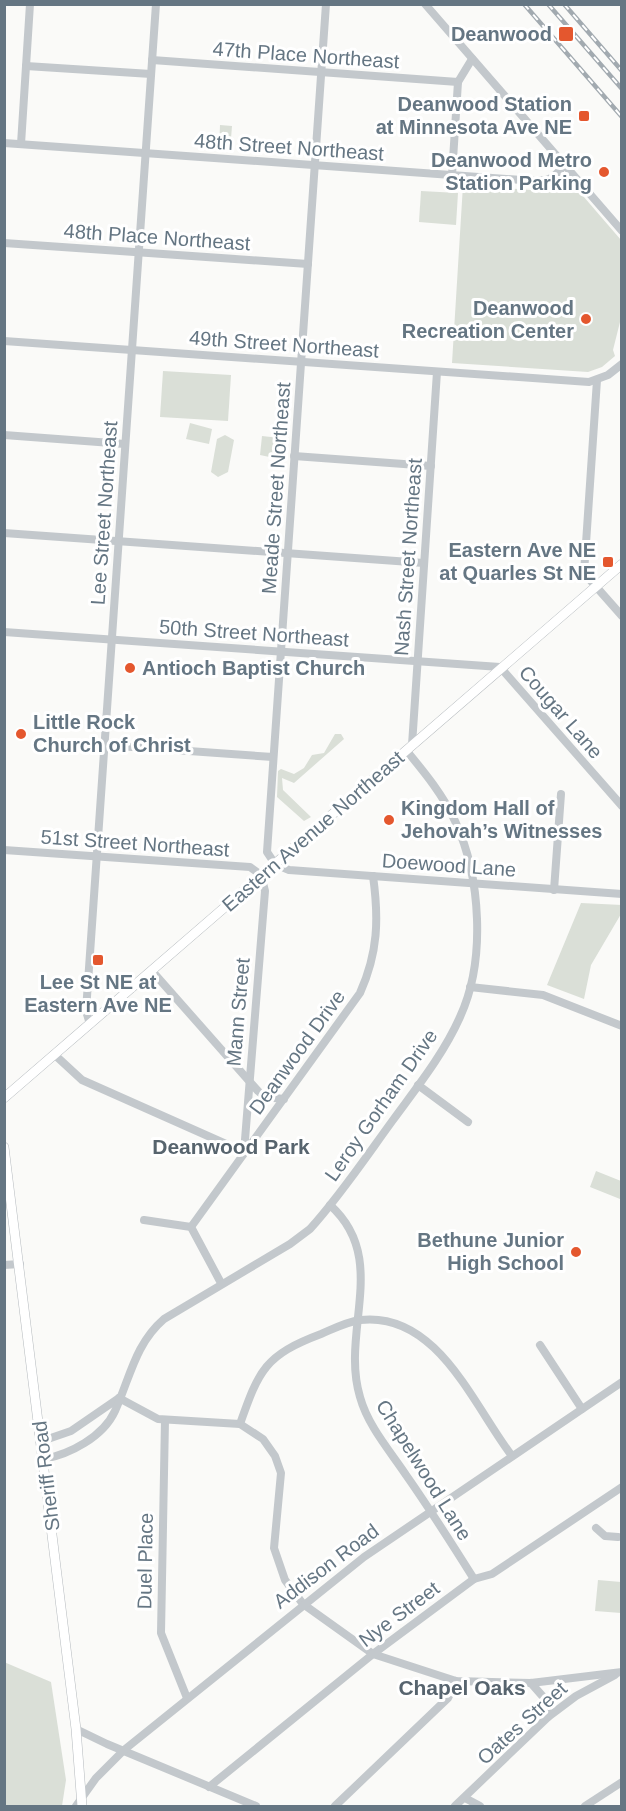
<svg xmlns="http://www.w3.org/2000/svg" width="626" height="1811" font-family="Arial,sans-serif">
	<rect width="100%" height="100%" fill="#fafaf8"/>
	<g fill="#dadfd7">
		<polygon points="220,125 232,126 230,151 219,151"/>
		<polygon points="561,180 571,182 621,240 621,318 613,350 615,356 602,367 588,372 452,363 463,185 544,191"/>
		<polygon points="421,191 458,193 456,225 419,222"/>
		<polygon points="163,371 231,375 228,421 160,417"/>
		<polygon points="190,423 212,429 209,444 186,439"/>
		<polygon points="225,435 234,440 228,472 218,477 211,472 217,439"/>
		<polygon points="262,436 280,438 279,459 260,455"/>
		<polygon points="335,734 341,734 344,739 294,783 282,778 283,790 311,817 304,821 277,797 278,771 281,769 294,774 304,768 312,755 324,753"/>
		<polygon points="581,903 622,905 621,914 591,965 584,999 547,985"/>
		<polygon points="596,1171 621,1181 620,1199 590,1187"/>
		<polygon points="598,1580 621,1582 621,1613 595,1611"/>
		<polygon points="4,1662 51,1682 66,1780 62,1806 5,1806"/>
	</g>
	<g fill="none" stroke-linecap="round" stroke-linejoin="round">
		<g stroke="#b5babe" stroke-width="10">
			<g id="major">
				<polyline points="4,1098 622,564"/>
				<polyline points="4,1147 76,1729 82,1806"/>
			</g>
		</g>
		<g stroke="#c3c8cc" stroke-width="8">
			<polyline points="326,4 267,852 275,864 289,870 622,894"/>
			<polyline points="425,4 622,231"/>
			<polyline points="152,60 458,82"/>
			<polyline points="26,66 151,74"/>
			<path d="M4,143L522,180C545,181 550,184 565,164"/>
			<polyline points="21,144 30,4"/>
			<polyline points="452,175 458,82 472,59"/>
			<polyline points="4,243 308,264"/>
			<polyline points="4,341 589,382 608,375 622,364"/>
			<polyline points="597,380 584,573 622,616"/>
			<polyline points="4,435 125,444"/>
			<polyline points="294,456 431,466"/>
			<polyline points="4,533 424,563"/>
			<polyline points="4,632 500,667 622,806"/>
			<polyline points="104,745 273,757"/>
			<polyline points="412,745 437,372"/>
			<polyline points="4,850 250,867 261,875 265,891 244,1152 82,1080 56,1056"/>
			<polyline points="554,890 561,794"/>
			<polyline points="152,971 258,1091 265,1097 284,1099"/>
			<polyline points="470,987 543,995 622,1026"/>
			<polyline points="90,1024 86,1011 156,4"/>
			<polyline points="418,1085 468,1122"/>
			<path d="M330,1205C390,1259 340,1331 360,1397C368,1426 390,1451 406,1475C430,1509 452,1544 474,1579"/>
			<polyline points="144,1220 191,1227 221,1283"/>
			<path d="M191,1227L360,993C378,953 379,919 373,876"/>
			<polyline points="4,1265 20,1264"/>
			<polyline points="540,1345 582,1409"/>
			<polyline points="119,1398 158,1419 240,1424 263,1439 275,1456 281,1473 274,1548 285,1580 303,1604 373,1654 456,1681 531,1683 622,1672"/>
			<polyline points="165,1420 161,1633 187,1698"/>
			<path d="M240,1424C259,1370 265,1355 321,1334C333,1329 346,1322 360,1320C437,1311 473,1405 512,1456"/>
			<polyline points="42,1441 71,1431 119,1398"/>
			<path d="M44,1459C70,1454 103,1437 115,1411C130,1378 135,1344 164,1319L290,1244L310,1229C340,1196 366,1157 393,1120C417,1087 443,1055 460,1017C486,961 481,877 455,821C443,795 425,773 406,750"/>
			<polyline points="596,1528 605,1536 618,1537"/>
			<polyline points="531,1683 545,1699 548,1717"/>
			<polyline points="76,1729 107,1744 256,1806"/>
			<polyline points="209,1787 373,1654 474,1579 492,1574 622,1487"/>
			<polyline points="465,1798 480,1806"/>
			<polyline points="76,1806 96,1778 124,1750 364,1557 622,1382"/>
			<polyline points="335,1806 448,1698 456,1681"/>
			<polyline points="455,1806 548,1717 576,1696 615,1675"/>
			<polyline points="585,1806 622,1782"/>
		</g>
		<use href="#major" stroke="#fff" stroke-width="9"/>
		<g stroke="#a2aab0" stroke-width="4.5">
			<g id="rail">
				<polyline points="524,4 622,117"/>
				<polyline points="548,4 622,89"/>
				<polyline points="564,4 622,71"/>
			</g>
		</g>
		<use href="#rail" stroke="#fff" stroke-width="2" stroke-dasharray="7" stroke-linecap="butt"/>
	</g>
	<g fill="#e4572e" stroke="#fff" stroke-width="2">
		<rect x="558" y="26" width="16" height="16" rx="3"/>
		<rect x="578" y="110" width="12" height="12" rx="3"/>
		<circle cx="604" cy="172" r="6"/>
		<circle cx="586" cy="319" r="6"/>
		<rect x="602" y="556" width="12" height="12" rx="3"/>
		<circle cx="130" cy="668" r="6"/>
		<circle cx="21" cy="734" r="6"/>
		<circle cx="389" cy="820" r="6"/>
		<rect x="92" y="954" width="12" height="12" rx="3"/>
		<circle cx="576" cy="1252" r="6"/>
	</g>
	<g text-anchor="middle" stroke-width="6" stroke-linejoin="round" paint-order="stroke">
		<g font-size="20" font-weight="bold" fill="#657683" stroke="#fff" text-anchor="end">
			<text x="552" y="41">Deanwood</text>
			<text x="572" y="111">Deanwood Station<tspan x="572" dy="23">at Minnesota Ave NE</tspan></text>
			<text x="592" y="167">Deanwood Metro<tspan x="592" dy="23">Station Parking</tspan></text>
			<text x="574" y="315">Deanwood<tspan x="574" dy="23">Recreation Center</tspan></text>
			<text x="596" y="557">Eastern Ave NE<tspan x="596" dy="23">at Quarles St NE</tspan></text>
			<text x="142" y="675" text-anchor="start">Antioch Baptist Church</text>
			<text x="33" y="729" text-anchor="start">Little Rock<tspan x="33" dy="23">Church of Christ</tspan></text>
			<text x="401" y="815" text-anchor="start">Kingdom Hall of<tspan x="401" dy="23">Jehovah’s Witnesses</tspan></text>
			<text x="98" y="989" text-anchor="middle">Lee St NE at<tspan x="98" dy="23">Eastern Ave NE</tspan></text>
			<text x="564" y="1247">Bethune Junior<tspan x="564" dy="23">High School</tspan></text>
		</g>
		<g font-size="20" fill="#657683" stroke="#fff">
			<text transform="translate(306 55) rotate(4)" y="7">47th Place Northeast</text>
			<text transform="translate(289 147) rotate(4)" y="7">48th Street Northeast</text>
			<text transform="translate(157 237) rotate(4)" y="7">48th Place Northeast</text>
			<text transform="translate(284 344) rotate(4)" y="7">49th Street Northeast</text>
			<text transform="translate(276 488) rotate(-86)" y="7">Meade Street Northeast</text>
			<text transform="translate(104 513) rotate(-86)" y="7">Lee Street Northeast</text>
			<text transform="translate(408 557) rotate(-86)" y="7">Nash Street Northeast</text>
			<text transform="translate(254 633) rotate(4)" y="7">50th Street Northeast</text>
			<text transform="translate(561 712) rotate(49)" y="7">Cougar Lane</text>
			<text transform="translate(313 831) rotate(-41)" y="7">Eastern Avenue Northeast</text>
			<text transform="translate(135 843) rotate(4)" y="7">51st Street Northeast</text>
			<text transform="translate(449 865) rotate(4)" y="7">Doewood Lane</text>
			<text transform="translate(238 1012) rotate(-85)" y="7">Mann Street</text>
			<text transform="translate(297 1052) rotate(-54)" y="7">Deanwood Drive</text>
			<text transform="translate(381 1105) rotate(-55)" y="7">Leroy Gorham Drive</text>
			<text transform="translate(424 1470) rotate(58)" y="7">Chapelwood Lane</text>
			<text transform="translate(46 1476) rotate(-97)" y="7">Sheriff Road</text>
			<text transform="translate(145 1561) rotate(-89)" y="7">Duel Place</text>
			<text transform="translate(326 1566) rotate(-37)" y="7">Addison Road</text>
			<text transform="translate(399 1614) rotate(-37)" y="7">Nye Street</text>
			<text transform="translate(522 1723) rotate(-42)" y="7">Oates Street</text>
		</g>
		<g font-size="21" font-weight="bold" fill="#57646e" stroke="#fff">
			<text x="231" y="1154">Deanwood Park</text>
			<text x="462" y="1695">Chapel Oaks</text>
		</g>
	</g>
	<rect width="626" height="1811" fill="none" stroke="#657683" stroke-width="12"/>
</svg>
